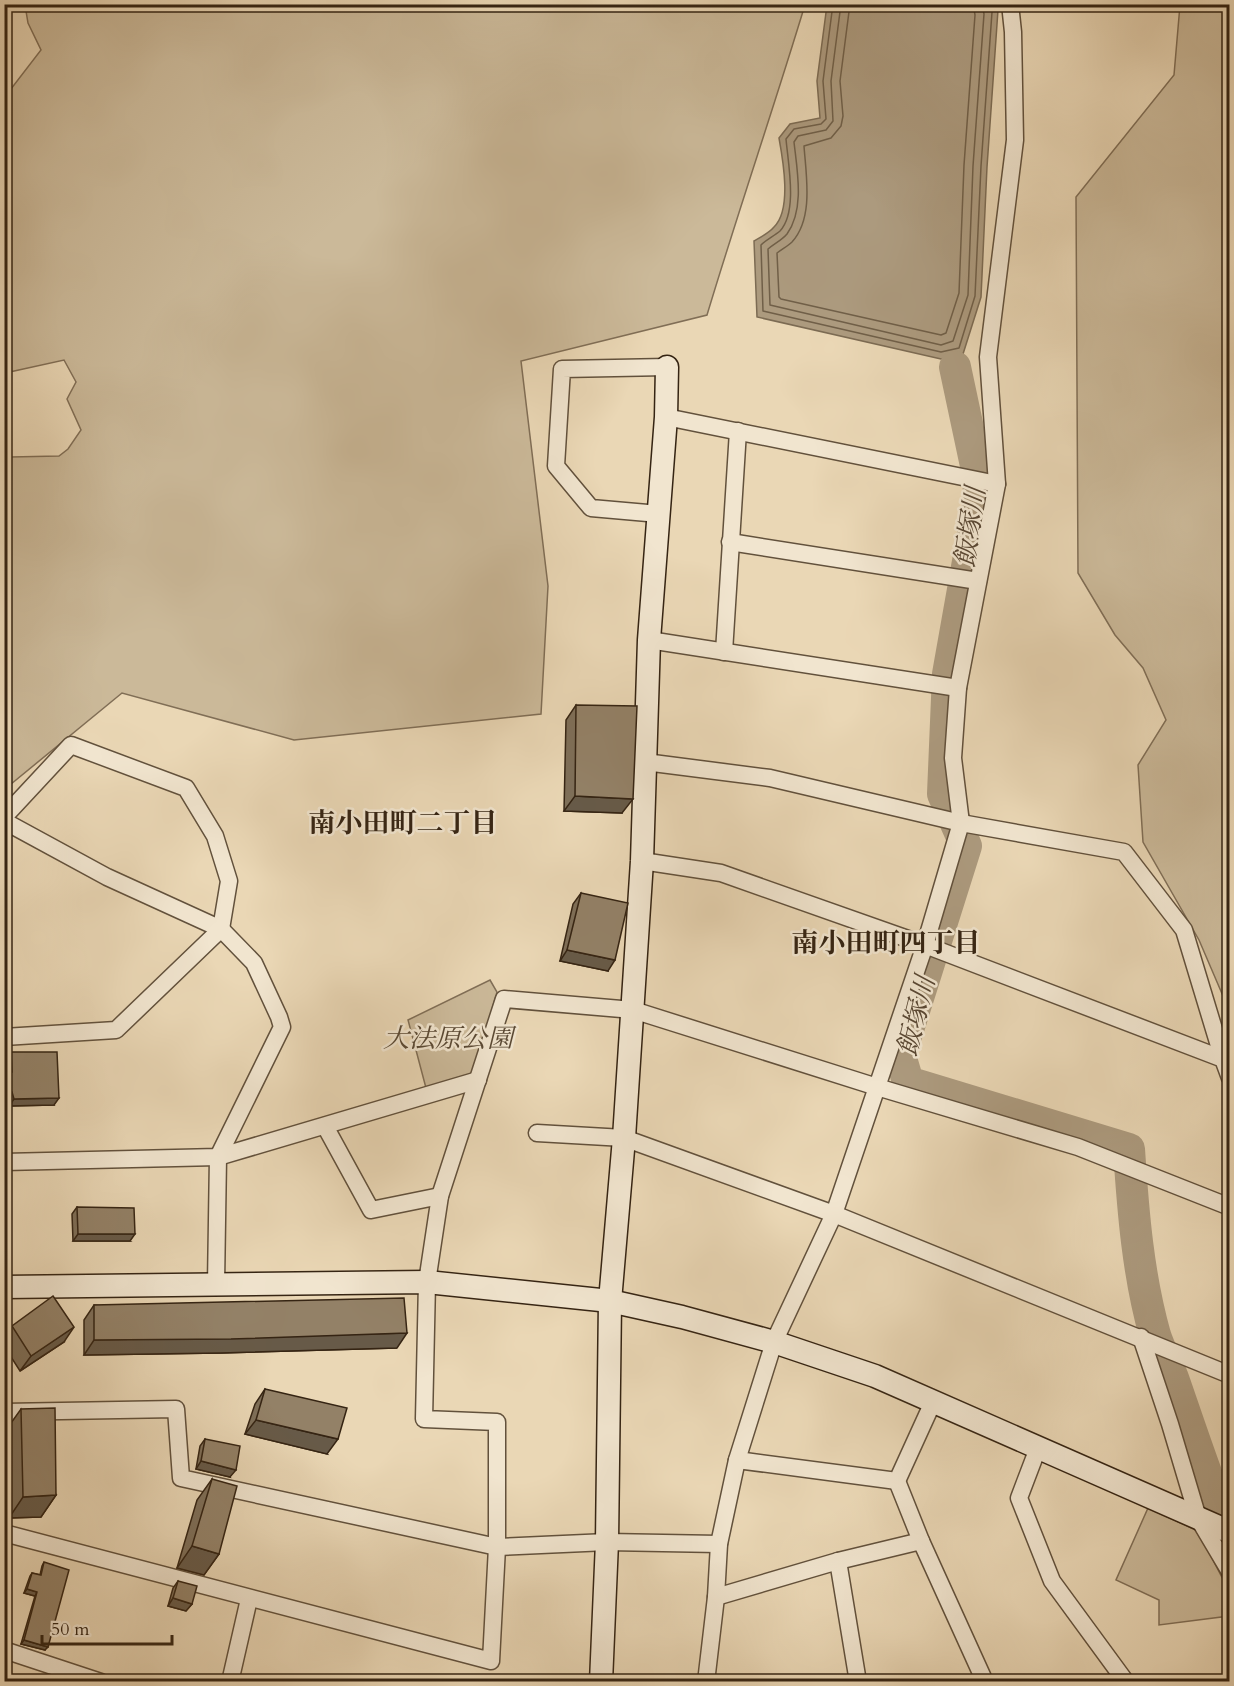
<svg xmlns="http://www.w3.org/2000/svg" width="1234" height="1686" font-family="Cardo,'Noto Serif JP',serif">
	<rect width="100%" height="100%" fill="#ead7b5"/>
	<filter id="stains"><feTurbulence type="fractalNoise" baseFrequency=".00333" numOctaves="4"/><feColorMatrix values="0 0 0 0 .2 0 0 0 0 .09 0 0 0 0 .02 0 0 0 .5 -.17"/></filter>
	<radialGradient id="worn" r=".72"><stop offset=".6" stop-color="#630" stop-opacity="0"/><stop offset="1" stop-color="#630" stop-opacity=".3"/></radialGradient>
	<g fill="#cbb999" stroke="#806e56" stroke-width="1.5">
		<path d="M25,5H803L804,8C773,110 738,212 707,315L521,361L548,586L541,714L294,740L122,693L5,789V453L10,457L59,456L68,449L81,430L67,399L76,382L64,360L5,373L4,98L41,50L28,23Z"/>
		<polygon points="1180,5 1229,5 1229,1010 1199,940 1143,842 1138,765 1166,720 1143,668 1115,635 1078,573 1076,197 1174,75"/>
		<polygon points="490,980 497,992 474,1073 426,1088 408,1020"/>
		<polygon points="1148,1508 1198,1531 1229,1591 1229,1616 1159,1625 1159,1600 1116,1580"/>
	</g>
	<path fill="#ac9a7e" stroke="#7c6b53" stroke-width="1.5" d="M827,5L995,4L998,10L987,167L981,297L963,354L941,359L757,317L754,241C761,237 769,233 774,227C792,210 783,160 779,138L790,124L820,118L817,81Z"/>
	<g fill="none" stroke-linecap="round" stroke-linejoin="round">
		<g stroke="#705f48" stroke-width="1.5">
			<path d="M833,4L823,81L826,119L821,124L794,129L786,139C788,163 798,212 780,231C774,236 766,240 761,245L763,311L941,352L959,348L975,296L981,166L992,12L990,4"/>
			<path d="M841,4L831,81L833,121L826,130L798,136L794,142C797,170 805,209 787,234C782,240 774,244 768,249L770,305L941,345L953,341L968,295L973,166L984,14L982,4"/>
			<path d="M850,4L840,81L843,116L841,126L831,138L804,146C806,175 814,218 792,242C788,246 782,249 777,253L779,297L781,299L941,335L946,333L959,293L964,165L975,15L973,4"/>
		</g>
		<path stroke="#ac9a7e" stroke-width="32" d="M955,367L979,480L978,505L948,674L943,794L966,846L900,1055L908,1082L1129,1149C1133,1211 1138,1275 1155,1335C1160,1351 1169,1366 1174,1381C1192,1433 1209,1485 1230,1536"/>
		<g stroke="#62513c" stroke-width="19">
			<g id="street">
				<polyline points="666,417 997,484"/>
				<polyline points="659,514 591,508 556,466 562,369 667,367"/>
				<polyline points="730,542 978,581"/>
				<polyline points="649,640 958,688"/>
				<polyline points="724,652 738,431"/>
				<polyline points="645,762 770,778 961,823 1124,852 1184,930 1223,1059"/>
				<polyline points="4,817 71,745 186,788 215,836 229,881 221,929 116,1030 4,1037"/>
				<polyline points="4,821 107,877 221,929 254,963 279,1017 282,1027 218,1157 216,1284"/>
				<polyline points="642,861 721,873 925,945 1223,1059 1230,1078"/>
				<polyline points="325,1126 371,1210 440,1196"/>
				<polyline points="537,1133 624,1138 834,1214 1230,1375"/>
				<polyline points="4,1162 218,1157 478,1080"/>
				<polyline points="1141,1337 1170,1424 1198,1518 1230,1572"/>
				<polyline points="4,1412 176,1409 181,1478 497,1547 607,1542 719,1544"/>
				<polyline points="1038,1448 1019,1498 1052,1581 1126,1682"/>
				<polyline points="737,1460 897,1481 933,1402"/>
				<polyline points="897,1481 921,1541"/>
				<polyline points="4,1533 491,1661 497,1547 497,1422 424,1419 427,1282 440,1196 504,999 633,1010 877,1087 1078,1147 1230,1207"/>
				<polyline points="838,1561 858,1682"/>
				<polyline points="716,1597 838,1561 921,1541 985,1682"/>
				<polyline points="4,1650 101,1682"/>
				<polyline points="230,1682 249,1599"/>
				<polyline points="706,1682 716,1597 719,1544 737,1460 774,1342 834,1214 925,945 961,823 953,758 958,688 997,484 988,357 1015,140 1013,32 1010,4"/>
			</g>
		</g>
		<g stroke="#352413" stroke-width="25">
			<g id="secondary">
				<polyline points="4,1287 427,1282 610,1301 682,1317 774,1342 875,1376 1230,1532"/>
				<polyline points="601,1682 607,1542 610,1301 624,1138 642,861 649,640 666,417 667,367"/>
			</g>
		</g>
		<use href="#street" stroke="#f1e5cf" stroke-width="16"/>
		<use href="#secondary" stroke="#f1e5cf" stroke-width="22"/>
	</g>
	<g fill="#7e6f59" stroke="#352413" stroke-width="1.5">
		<polygon points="576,705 622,813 564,811 566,720"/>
		<polygon points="581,893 608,971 560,961 573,904"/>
		<polygon points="11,1052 54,1105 9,1106 7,1099 6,1060"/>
		<polygon points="77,1207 130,1241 73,1241 72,1214"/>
		<polygon points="94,1305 397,1348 221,1353 84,1355 84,1320"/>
		<polygon points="12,1326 64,1342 20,1371 4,1346 4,1336"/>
		<polygon points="265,1389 327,1454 245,1434 255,1404"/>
		<polygon points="21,1409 56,1495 41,1517 9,1518 6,1430"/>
		<polygon points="205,1439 230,1477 196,1469 200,1446"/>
		<polygon points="212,1479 219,1554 204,1575 177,1568 197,1500"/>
		<polygon points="44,1562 45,1650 21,1644 35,1596 24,1593 30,1576 32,1573 40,1575 42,1566"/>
		<polygon points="178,1581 192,1604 186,1611 168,1606 173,1588"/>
	</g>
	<g fill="#675a48" stroke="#352413" stroke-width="1.5">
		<polygon points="575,796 633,799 622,813 564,811"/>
		<polygon points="567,950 615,960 608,971 560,961"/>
		<polygon points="4,1092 12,1092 7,1099 4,1099"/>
		<polygon points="59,1098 54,1105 9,1106 14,1099"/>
		<polygon points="78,1234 135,1234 130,1241 73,1241"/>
		<polygon points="74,1327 64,1342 20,1371 31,1356"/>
		<polygon points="407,1333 397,1348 221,1353 84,1355 94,1340"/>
		<polygon points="256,1420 338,1439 327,1454 245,1434"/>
		<polygon points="201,1461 236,1470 230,1477 196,1469"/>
		<polygon points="56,1495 41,1517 9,1518 23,1497"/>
		<polygon points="192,1546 219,1554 204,1575 177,1568"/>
		<polygon points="27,1589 37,1592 35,1596 24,1593"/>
		<polygon points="173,1598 192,1604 186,1611 168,1606"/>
		<polygon points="24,1640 48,1647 45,1650 21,1644"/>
	</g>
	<g fill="#938167" stroke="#352413" stroke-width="1.5">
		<polygon points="576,705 637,706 633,799 575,796"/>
		<polygon points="581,893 628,903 615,960 567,950"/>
		<polygon points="11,1052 57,1052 59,1098 14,1099 12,1092 4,1092 4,1072 12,1072"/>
		<polygon points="77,1207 134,1208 135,1234 78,1234"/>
		<polygon points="53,1296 74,1327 31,1356 12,1326"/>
		<polygon points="404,1298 407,1333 231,1339 94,1340 94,1305"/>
		<polygon points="265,1389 347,1408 338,1439 256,1420"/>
		<polygon points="55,1408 56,1495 23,1497 21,1409"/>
		<polygon points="205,1439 240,1446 236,1470 201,1461"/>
		<polygon points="212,1479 237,1486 219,1554 192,1546"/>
		<polygon points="44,1562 69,1570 48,1647 24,1640 37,1592 27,1589 32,1573 41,1575"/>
		<polygon points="178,1581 197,1586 192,1604 173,1598"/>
		<polygon points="309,1677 322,1682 308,1682"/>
	</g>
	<g text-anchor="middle" stroke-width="5" stroke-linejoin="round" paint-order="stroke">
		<g font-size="26" font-style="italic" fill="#5a4934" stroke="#f1e5cf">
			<text x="448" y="1047">大法原公園</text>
		</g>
		<g font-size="27" font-style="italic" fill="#594733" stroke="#f1e5cf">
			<text transform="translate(970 527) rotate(-82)" y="9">飯塚川</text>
			<text transform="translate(916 1016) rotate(-76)" y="9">飯塚川</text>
		</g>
		<g font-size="27" font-weight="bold" fill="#352413" stroke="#f1e5cf">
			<text x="403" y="832">南小田町二丁目</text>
			<text x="886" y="952">南小田町四丁目</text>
		</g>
	</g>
	<rect width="1234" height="1686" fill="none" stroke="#ead7b5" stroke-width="24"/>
	<rect x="6" y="6" width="1222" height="1674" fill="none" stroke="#352413" stroke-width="3"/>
	<rect x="12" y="12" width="1210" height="1662" fill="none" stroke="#352413" stroke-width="1.5"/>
	<path d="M42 1635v9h130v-9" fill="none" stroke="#352413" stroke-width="3"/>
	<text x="51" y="1635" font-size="18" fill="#352413" stroke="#f1e5cf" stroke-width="4.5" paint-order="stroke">50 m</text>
	<rect width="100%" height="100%" filter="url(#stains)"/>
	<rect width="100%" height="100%" fill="url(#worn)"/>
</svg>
